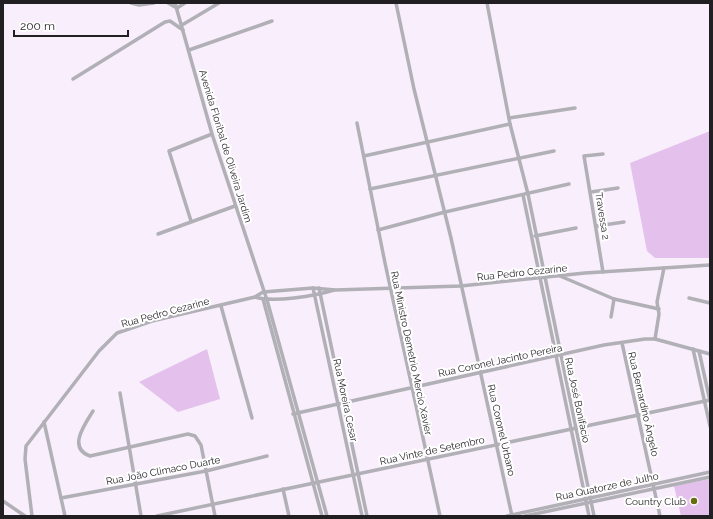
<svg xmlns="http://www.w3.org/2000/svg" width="713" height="519" font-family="Raleway,sans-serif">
	<rect width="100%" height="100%" fill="#f9eefb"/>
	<g fill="#e3c1ec">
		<polygon points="710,131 710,258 655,258 647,251 630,163"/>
		<polygon points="207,349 220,399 178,412 139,382"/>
		<polygon points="710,479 710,516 681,516 674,486"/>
	</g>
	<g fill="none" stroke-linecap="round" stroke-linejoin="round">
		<g stroke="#b1b0b6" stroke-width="3.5">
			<polyline points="131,3 139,5 154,3"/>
			<polyline points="168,3 177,8 185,3"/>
			<polyline points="175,3 212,134 267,300 327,516"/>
			<polyline points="396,3 414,89 451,238 512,516"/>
			<polyline points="487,3 510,124 528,194 594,516"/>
			<polyline points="182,25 219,3"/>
			<polyline points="189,50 272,21"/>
			<polyline points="73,79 165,22 170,21 183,30"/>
			<polyline points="509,118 575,108"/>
			<polyline points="357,123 385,263 440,516"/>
			<polyline points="364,156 510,124"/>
			<polyline points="370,189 554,151"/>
			<polyline points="591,192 618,188"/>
			<polyline points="523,195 589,516"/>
			<polyline points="191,221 169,151 212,134"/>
			<polyline points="597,226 624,222"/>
			<polyline points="378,230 445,212 569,184"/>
			<polyline points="158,234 235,206"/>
			<polyline points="535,236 576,228"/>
			<polyline points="603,272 584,156 603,154"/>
			<polyline points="560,276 614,299 659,309"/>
			<polyline points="313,288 362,516"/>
			<polyline points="319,288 367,516"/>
			<polyline points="255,297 263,292 313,288 335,290 461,286 585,273 710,265"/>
			<polyline points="689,298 710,303"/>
			<polyline points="263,299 322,516"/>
			<polyline points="221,306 252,418"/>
			<polyline points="611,317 614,299"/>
			<polyline points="655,339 659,314 657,302 664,268"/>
			<polyline points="622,343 660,516"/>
			<polyline points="693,349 710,426"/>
			<polyline points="699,351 710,401"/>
			<polyline points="120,393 141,516"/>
			<path d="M93,411C85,424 67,448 90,456L188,434L195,436L201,445L215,516"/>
			<polyline points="293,414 604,345 645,339 655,339 710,354"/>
			<polyline points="44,422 65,516"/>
			<polyline points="283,489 289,516"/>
			<polyline points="61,498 206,471 267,456"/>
			<polyline points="3,501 25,516"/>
			<path d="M32,516L25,459L26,446L99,351L117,333L152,321L255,297C273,303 315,296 334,290"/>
			<polyline points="157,516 710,400"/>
			<polyline points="507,516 710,472"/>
			<polyline points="525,516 710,477"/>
		</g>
	</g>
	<circle fill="#696d10" stroke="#fff" stroke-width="1.5" cx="694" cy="501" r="4"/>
	<g text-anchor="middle" stroke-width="4" stroke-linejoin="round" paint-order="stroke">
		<g font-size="10" fill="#221f23" stroke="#fff">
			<text transform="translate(226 146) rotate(73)" y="4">Avenida Floribal de Oliveira Jardim</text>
			<text transform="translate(603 216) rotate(81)" y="4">Travessa 2</text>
			<text transform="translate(522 272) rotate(-6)" y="4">Rua Pedro Cezarine</text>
			<text transform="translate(165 312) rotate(-15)" y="4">Rua Pedro Cezarine</text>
			<text transform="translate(412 353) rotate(78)" y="4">Rua Ministro Demetrio Mercio Xavier</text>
			<text transform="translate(500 360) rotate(-12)" y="4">Rua Coronel Jacinto Pereira</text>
			<text transform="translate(346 400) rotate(78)" y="4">Rua Moreira Cesar</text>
			<text transform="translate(578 400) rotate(78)" y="4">Rua José Bonifacio</text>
			<text transform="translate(644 404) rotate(77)" y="4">Rua Bernardino Ângelo</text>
			<text transform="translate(502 430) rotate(77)" y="4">Rua Coronel Urbano</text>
			<text transform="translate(432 450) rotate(-12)" y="4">Rua Vinte de Setembro</text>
			<text transform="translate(163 470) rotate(-11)" y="4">Rua João Climaco Duarte</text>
			<text transform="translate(607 486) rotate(-12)" y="4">Rua Quatorze de Julho</text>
		</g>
		<g font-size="10" fill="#221f23" stroke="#fff" text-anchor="end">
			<text x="686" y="505">Country Club</text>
		</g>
	</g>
	<rect width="713" height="519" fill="none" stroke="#221f23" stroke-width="8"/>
	<path d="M14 30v6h114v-6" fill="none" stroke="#221f23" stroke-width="2"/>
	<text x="20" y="30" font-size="12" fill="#221f23" stroke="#ffffff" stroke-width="3" paint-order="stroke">200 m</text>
</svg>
